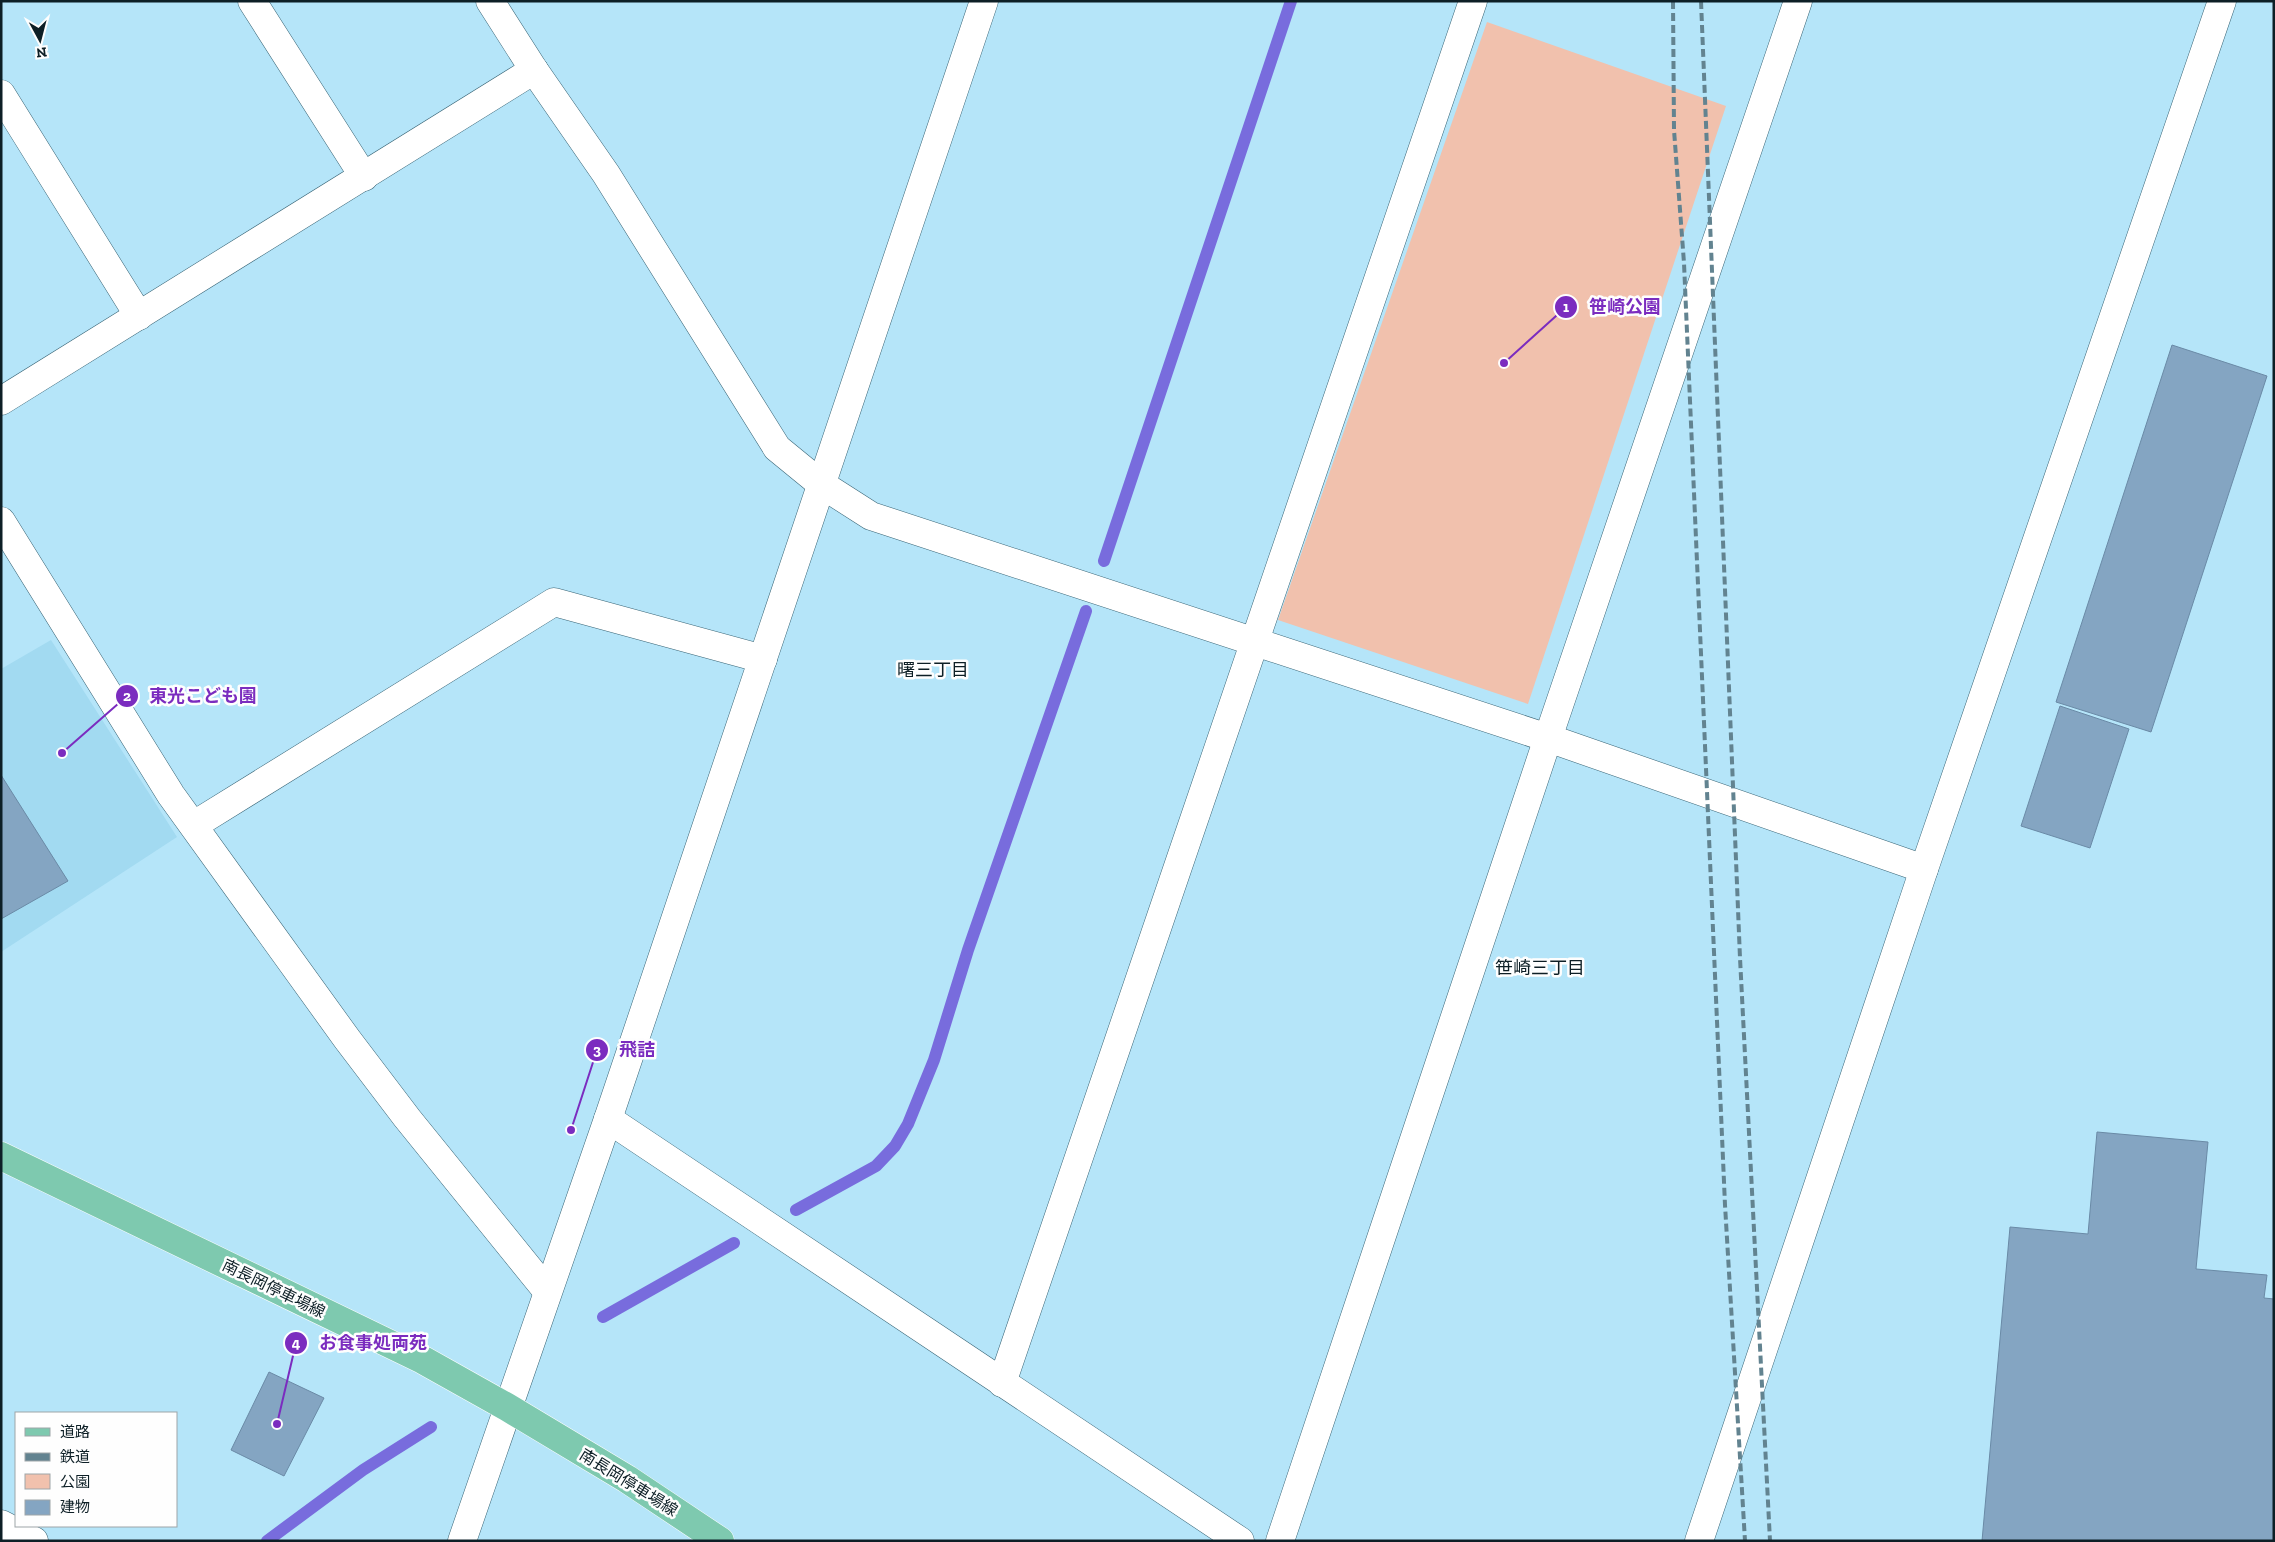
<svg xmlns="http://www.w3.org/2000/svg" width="2275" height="1542" font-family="'Zilla Slab','Noto Sans JP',serif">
	<rect width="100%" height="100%" fill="#b5e5f9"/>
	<polygon fill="#a2daf1" points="51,640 177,837 1,952 1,669"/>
	<polygon fill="#f1c1ad" points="1487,22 1726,106 1528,704 1278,620"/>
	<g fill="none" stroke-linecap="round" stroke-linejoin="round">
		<g stroke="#786cdd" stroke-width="12">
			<polyline points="1104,561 1291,1"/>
			<polyline points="796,1210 876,1166 895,1146 908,1124 934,1060 968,950 1086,611"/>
			<polyline points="603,1317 734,1243"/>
			<polyline points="267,1541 363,1470 431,1427"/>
		</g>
	</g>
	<g fill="#84a5c2" stroke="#6a8aa6">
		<polygon points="2172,345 2267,376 2151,732 2056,702"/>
		<polygon points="2060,706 2129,729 2090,848 2021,826"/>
		<polygon points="1,775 68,881 1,919"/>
		<polygon points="2097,1132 2208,1142 2196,1269 2267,1275 2264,1298 2274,1299 2274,1541 1982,1541 2010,1227 2088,1234"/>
		<polygon points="269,1372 324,1398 284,1476 231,1450"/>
	</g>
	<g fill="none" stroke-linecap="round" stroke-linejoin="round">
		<g stroke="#396576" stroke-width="29">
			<g id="minor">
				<polyline points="252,1 364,177"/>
				<polyline points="490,1 534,70 606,174 777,448 821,484 871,516 1548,738 1924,869"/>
				<polyline points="1,94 139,316"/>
				<polyline points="1,401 534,70"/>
				<polyline points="1,521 171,795 347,1039 407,1118 547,1291"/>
				<polyline points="194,825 554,602 763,659"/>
				<polyline points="608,1119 1240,1541"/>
				<polyline points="1002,1383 1473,1"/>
				<polyline points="1,1524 34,1541"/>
				<polyline points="462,1541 608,1119 984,1"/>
				<polyline points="1280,1541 1548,738 1798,1"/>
				<polyline points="1699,1541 1924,869 2222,1"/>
			</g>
		</g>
		<g stroke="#fff" stroke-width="29">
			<polyline id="major" points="1,1156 423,1360 507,1407 627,1479 720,1541"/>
		</g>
		<use href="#minor" stroke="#fff" stroke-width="28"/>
		<use href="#major" stroke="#7ec9af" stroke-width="28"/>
		<g stroke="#628390" stroke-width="4" stroke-dasharray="8 4" stroke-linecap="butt">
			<polyline points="1673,1 1674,130 1684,263 1725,1205 1745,1541"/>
			<polyline points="1701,1 1740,958 1770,1541"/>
		</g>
	</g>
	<g text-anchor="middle" stroke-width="5" stroke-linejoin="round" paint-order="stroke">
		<g font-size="16" fill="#0d1f26" stroke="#fefefe">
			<text transform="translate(274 1288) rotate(26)" y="6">南長岡停車場線</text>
			<text transform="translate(629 1482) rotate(32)" y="6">南長岡停車場線</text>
		</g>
		<g font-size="18" fill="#0d1f26" stroke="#fefefe">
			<text x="933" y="676">曙三丁目</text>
			<text x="1540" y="974">笹崎三丁目</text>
		</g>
	</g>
	<path fill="none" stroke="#7b2cbf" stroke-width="2" d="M1504 363L1566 307M62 753L127 696M571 1130L597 1050M277 1424L296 1343"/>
	<g fill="#7b2cbf" stroke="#fefefe" stroke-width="2">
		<circle cx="1504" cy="363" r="5"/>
		<circle cx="62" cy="753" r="5"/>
		<circle cx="571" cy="1130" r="5"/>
		<circle cx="277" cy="1424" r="5"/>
		<circle cx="1566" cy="307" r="12"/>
		<circle cx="127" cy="696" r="12"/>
		<circle cx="597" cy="1050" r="12"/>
		<circle cx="296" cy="1343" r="12"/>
	</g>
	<g font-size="15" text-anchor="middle" font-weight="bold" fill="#fff">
		<text x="1566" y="312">1</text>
		<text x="127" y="701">2</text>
		<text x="597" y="1055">3</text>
		<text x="296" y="1348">4</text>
	</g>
	<g font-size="18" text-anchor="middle" font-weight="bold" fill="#7b2cbf" stroke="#fefefe" stroke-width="5" stroke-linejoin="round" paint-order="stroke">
		<text x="1625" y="313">笹崎公園</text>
		<text x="203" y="702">東光こども園</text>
		<text x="637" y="1056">飛詰</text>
		<text x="373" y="1349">お食事処両苑</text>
	</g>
	<rect width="2275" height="1542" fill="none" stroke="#0d1f26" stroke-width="5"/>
	<rect x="15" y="1412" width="162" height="115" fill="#fefefe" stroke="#9ea5a8"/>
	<rect x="25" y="1428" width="25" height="8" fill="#7ec9af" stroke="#9ea5a8"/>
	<text x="60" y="1437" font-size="15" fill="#0d1f26">道路</text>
	<rect x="25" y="1453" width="25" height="8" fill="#628390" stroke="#9ea5a8"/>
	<text x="60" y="1462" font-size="15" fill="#0d1f26">鉄道</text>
	<rect x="25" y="1474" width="25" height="15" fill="#f1c1ad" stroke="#9ea5a8"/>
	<text x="60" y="1487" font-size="15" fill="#0d1f26">公園</text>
	<rect x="25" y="1500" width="25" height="15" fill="#84a5c2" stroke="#9ea5a8"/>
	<text x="60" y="1512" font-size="15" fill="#0d1f26">建物</text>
	<g transform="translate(40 40) rotate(173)" stroke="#fefefe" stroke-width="4" paint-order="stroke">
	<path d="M0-4L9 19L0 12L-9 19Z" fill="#0d1f26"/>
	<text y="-8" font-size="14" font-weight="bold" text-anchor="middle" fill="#0d1f26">N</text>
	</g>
</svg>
